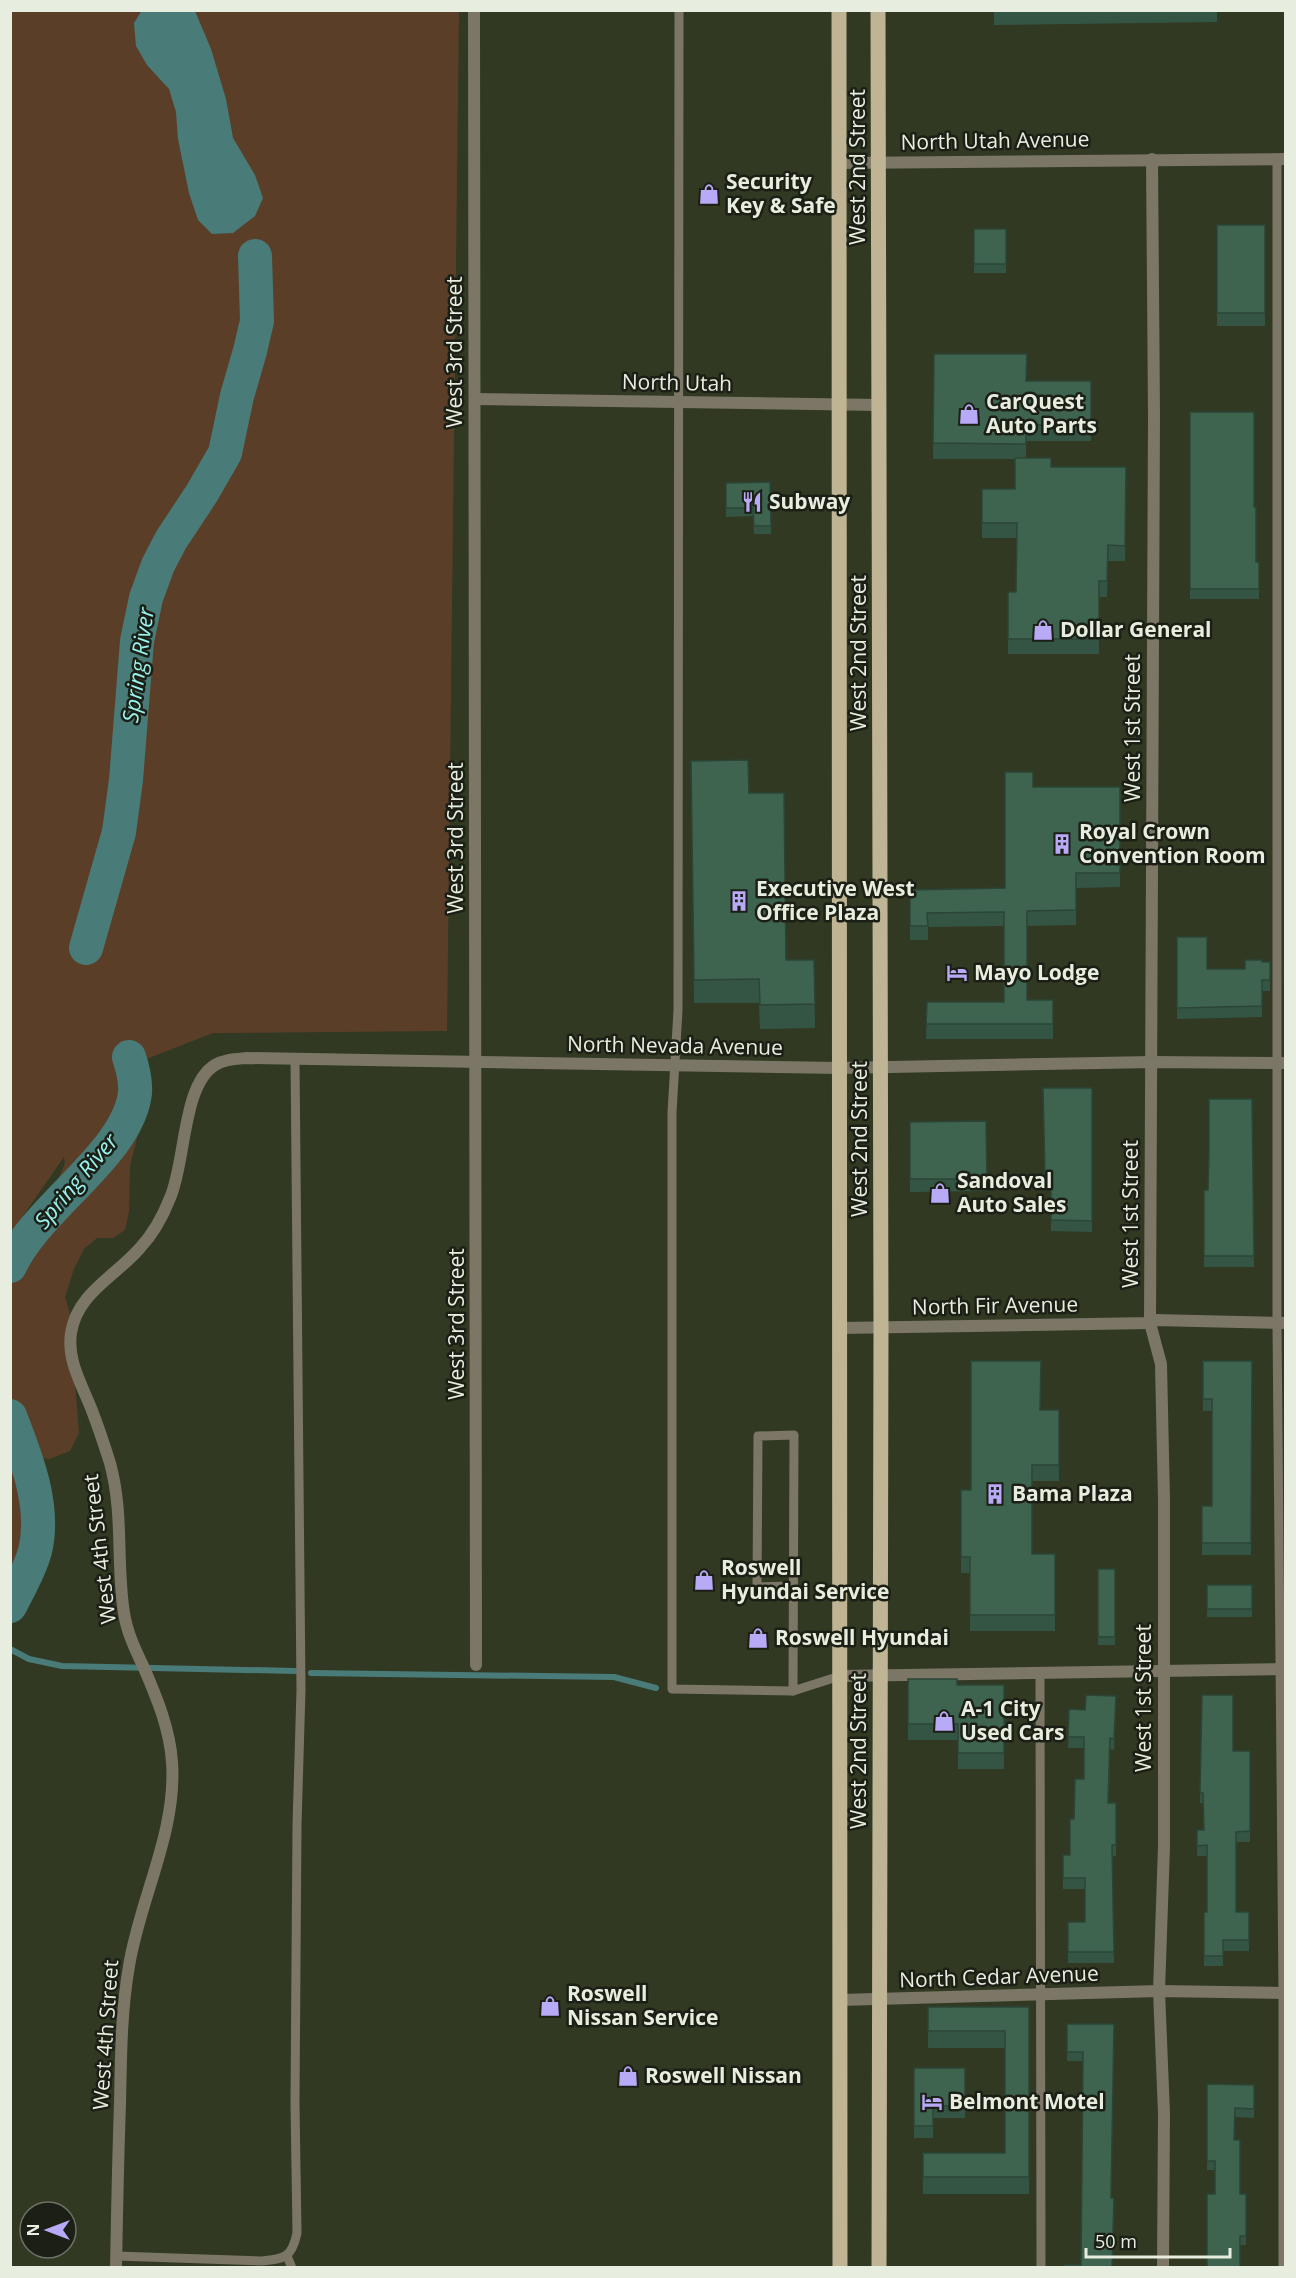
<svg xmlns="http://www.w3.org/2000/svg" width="1296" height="2278" font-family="'Open Sans',sans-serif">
	<rect width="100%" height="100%" fill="#313923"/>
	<g fill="#5b3e28">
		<path d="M11,11H459L447,1031L213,1033L144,1060L121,1087L123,1109L134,1124L137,1138L130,1166L129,1212L125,1230L113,1238H97L84,1249L74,1269L65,1297L75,1332V1383L79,1433L70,1451L49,1459L36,1457C27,1441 23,1422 11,1409V1236C38,1223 54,1191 65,1163L64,1157L11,1233Z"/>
		<path d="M10,1470C56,1495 55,1582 11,1608Z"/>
	</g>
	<polygon fill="#497b79" points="142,10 195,11 211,49 226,99 233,138 255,175 263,198 255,216 233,233 212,234 198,220 189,193 178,139 176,112 169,89 147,65 136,46 134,23"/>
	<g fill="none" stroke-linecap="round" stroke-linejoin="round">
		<g stroke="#497b79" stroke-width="6">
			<polyline points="10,1649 29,1659 62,1666 295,1671"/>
			<polyline points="311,1673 614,1677 656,1688"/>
		</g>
		<g stroke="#497b79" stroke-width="34">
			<polyline points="86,948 119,832 126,780 137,641 146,598 158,565 171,540 202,493 225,453 237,396 250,351 257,321 255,256"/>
			<path d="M10,1266C37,1207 128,1154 135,1093C136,1080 133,1069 129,1057"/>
			<path d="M10,1416C26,1457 46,1507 35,1551C30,1570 19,1588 10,1606"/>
		</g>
		<g stroke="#7b7666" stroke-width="9">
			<polyline points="679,10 678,1010 672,1113 672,1689 793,1691"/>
			<polyline points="1277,159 1277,1323 1283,1993 1283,2268"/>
			<polyline points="792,1586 757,1587 758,1436 794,1435 793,1691 840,1676"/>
			<polyline points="1040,1673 1041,2268"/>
			<path d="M116,2256L262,2261C285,2259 292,2257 297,2233L295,2103L297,1825L301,1690L295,1059"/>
			<polyline points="287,2256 292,2268"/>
		</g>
		<g stroke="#7b7666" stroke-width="12">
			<polyline points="474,10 476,1665"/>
			<polyline points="1152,159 1154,415 1150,1323 1161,1364 1164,1499 1164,1847 1159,1991 1164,2113 1163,2268"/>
			<polyline points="839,163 1286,159"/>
			<polyline points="475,399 879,405"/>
			<polyline points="840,1328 1150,1323 1154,1320 1286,1323"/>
			<polyline points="840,1676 1286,1669"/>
			<polyline points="840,2000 1159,1991 1286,1993"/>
			<path d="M116,2268C117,2213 118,2158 120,2104C121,2058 121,2012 129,1966C140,1898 177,1832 172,1762C170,1730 157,1698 144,1668C136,1651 127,1633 124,1613C116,1563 124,1514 110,1463C104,1444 98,1426 91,1408C81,1383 67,1360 71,1333C77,1293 116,1276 140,1248C153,1234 163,1216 170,1198C186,1162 182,1085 215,1065C225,1059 236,1059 247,1058L839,1068L1152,1062L1286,1063"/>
		</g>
		<g stroke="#bfb494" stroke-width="15">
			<polyline points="839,10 840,2268"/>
			<polyline points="878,10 881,1328 879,2268"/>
		</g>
	</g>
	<g fill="#355544">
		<polygon points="994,10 1217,10 1217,22 994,25"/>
		<rect x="1217" y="225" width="48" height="101"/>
		<rect x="974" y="229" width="32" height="44"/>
		<polygon points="934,354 1027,381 1091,381 1091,441 1026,441 1026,458 1051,467 1126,467 1125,561 1108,561 1107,597 1099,597 1099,654 1008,654 1008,592 1016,592 1017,538 982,538 982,489 1015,489 1015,459 933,459"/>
		<polygon points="1190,412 1254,507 1256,562 1259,562 1259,599 1190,599"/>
		<polygon points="770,482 771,534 754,534 753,516 726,517 726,483"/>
		<polygon points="691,761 749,793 786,960 814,960 815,1028 760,1029 759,1003 694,1003"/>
		<polygon points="1033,787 1120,787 1120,887 1076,888 1076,925 1027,926 1027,1000 1053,1000 1053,1039 926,1039 927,1002 1004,1002 1004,926 928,927 928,940 910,940 910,890 1005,888"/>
		<polygon points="1177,937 1207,969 1245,969 1262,962 1270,962 1270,991 1262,991 1262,1017 1177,1019"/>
		<rect x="1284" y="962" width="2" height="29"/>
		<polygon points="1043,1088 1092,1088 1092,1232 1051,1231 1051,1188 1045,1188"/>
		<polygon points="1252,1099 1254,1267 1204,1267 1204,1190 1208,1190 1209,1157"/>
		<polygon points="986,1121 987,1191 910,1192 910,1122"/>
		<polygon points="1203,1361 1252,1361 1251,1555 1202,1555 1202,1506 1212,1506 1212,1411 1203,1411"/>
		<polygon points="1040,1410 1059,1410 1059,1481 1032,1481 1032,1554 1055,1554 1055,1631 970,1631 970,1573 961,1573 961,1557 971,1490"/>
		<rect x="1098" y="1569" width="17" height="76"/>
		<rect x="1207" y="1585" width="45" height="32"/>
		<polygon points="908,1679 957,1685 1004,1685 1004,1769 958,1769 958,1740 908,1740"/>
		<polygon points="1202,1695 1233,1751 1250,1751 1250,1842 1236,1842 1236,1912 1249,1912 1249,1951 1223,1951 1223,1966 1204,1966 1204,1912 1207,1912 1207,1856 1197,1856 1197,1830 1203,1830 1203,1803 1200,1803"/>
		<polygon points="1116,1707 1114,1750 1110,1749 1109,1803 1116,1803 1116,1856 1112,1856 1114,1963 1068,1963 1068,1922 1085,1922 1085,1889 1063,1889 1063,1855 1070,1855 1074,1819 1084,1779 1084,1748 1068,1748 1069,1709 1085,1710"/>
		<polygon points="928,2007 1029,2007 1029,2194 923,2194 923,2153 1005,2153 1005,2048 928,2048"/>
		<polygon points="1067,2024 1114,2024 1083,2061 1067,2061"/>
		<polygon points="914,2068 965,2068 965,2118 933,2118 933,2138 914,2138"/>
		<polygon points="1207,2084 1254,2085 1254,2118 1235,2117 1234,2140 1240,2194 1246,2194 1246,2245 1240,2245 1215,2194 1215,2170 1207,2170"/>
	</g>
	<g fill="#3e634f" stroke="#2b4537" stroke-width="1.5">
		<rect x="1217" y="225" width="48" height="88"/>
		<rect x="974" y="229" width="32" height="35"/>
		<polygon points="934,354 1027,354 1026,381 1091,381 1091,425 1026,425 1026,444 933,443"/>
		<polygon points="1190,412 1254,412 1254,507 1256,507 1256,562 1259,562 1259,589 1190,589"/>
		<polygon points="1015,458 1051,458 1051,467 1126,467 1125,546 1108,545 1107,581 1099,581 1099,639 1008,639 1008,592 1016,592 1017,523 982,523 982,489 1015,489"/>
		<polygon points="770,482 771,526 754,526 753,508 726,508 726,483"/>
		<polygon points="748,760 749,793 784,793 786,960 814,960 815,1004 760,1005 759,979 694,980 691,761"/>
		<polygon points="1005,772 1033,772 1033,787 1120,787 1120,873 1076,873 1076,910 1027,911 1027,1000 1053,1000 1053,1024 926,1024 927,1002 1004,1002 1004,912 927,913 928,926 910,926 910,890 1005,888"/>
		<polygon points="1177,937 1207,937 1207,969 1245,969 1245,960 1262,960 1262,962 1270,962 1270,980 1262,980 1262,1006 1177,1008"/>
		<rect x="1284" y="962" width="2" height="18"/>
		<polygon points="1043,1088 1092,1088 1092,1221 1051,1220 1051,1177 1045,1177"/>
		<polygon points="1209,1099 1252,1099 1254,1256 1204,1256 1204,1190 1208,1190 1209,1154"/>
		<polygon points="986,1121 987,1179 910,1179 910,1122"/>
		<polygon points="971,1361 1041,1361 1040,1410 1059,1410 1059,1465 1032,1465 1032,1554 1055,1554 1055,1615 970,1615 970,1557 961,1557 961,1490 971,1490"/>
		<polygon points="1203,1361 1252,1361 1251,1543 1202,1543 1202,1506 1212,1506 1212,1399 1203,1399"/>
		<rect x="1098" y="1569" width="17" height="68"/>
		<rect x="1207" y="1585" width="45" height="24"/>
		<polygon points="908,1679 957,1679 957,1685 1004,1685 1004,1753 958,1753 958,1724 908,1724"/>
		<polygon points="1086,1695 1116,1696 1114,1739 1110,1738 1108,1803 1116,1803 1116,1845 1112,1845 1114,1952 1068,1952 1068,1922 1085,1922 1085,1878 1063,1878 1063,1855 1070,1855 1070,1819 1074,1819 1075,1779 1084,1779 1084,1737 1068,1737 1069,1709 1085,1710"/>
		<polygon points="1202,1695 1233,1695 1233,1751 1250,1751 1250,1831 1236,1832 1236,1912 1249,1912 1249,1940 1223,1940 1223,1956 1204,1956 1204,1912 1207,1912 1207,1845 1197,1846 1197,1830 1204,1830 1203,1793 1200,1793"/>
		<polygon points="928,2007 1029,2007 1029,2177 923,2177 923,2153 1005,2153 1005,2031 928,2031"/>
		<polygon points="1067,2024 1114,2024 1111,2198 1114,2198 1112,2268 1064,2268 1064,2265 1081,2265 1083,2052 1067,2052"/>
		<polygon points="914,2068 965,2068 965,2106 933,2106 933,2126 914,2126"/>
		<polygon points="1207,2084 1254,2085 1254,2109 1235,2108 1234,2140 1240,2140 1240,2194 1246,2194 1246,2236 1240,2236 1240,2268 1207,2268 1207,2194 1215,2194 1215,2161 1207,2161"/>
	</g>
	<defs>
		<g id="shop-bare" transform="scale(1.62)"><path d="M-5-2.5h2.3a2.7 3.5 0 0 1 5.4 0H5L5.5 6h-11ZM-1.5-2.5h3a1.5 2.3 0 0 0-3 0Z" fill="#b9aaf7" stroke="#1b1f15" stroke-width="2.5" paint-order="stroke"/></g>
		<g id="restaurant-bare" transform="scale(1.62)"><path d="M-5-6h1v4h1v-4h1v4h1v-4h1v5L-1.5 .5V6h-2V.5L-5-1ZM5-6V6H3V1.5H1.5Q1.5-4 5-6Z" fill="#b9aaf7" stroke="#1b1f15" stroke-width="2.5" paint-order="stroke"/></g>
		<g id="building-bare" transform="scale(1.62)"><path d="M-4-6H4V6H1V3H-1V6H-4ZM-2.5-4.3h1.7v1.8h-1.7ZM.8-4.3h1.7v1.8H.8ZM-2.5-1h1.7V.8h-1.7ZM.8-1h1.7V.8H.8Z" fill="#b9aaf7" stroke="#1b1f15" stroke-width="2.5" paint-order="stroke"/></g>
		<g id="hotel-bare" transform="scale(1.62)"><path d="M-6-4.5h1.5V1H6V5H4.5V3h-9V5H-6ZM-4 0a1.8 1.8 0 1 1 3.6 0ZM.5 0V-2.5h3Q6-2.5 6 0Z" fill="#b9aaf7" stroke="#1b1f15" stroke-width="2.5" paint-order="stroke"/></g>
	</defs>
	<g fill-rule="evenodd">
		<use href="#shop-bare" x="709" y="194"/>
		<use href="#shop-bare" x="969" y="414"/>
		<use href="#restaurant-bare" x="752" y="502"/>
		<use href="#shop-bare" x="1043" y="630"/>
		<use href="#building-bare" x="1062" y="844"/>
		<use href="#building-bare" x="739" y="901"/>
		<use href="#hotel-bare" x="957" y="973"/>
		<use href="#shop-bare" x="940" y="1193"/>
		<use href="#building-bare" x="995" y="1494"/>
		<use href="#shop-bare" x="704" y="1580"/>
		<use href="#shop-bare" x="758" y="1638"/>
		<use href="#shop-bare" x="944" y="1721"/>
		<use href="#shop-bare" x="550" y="2006"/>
		<use href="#shop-bare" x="628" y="2076"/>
		<use href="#hotel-bare" x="932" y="2102"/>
	</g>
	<g text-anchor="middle" stroke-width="5" stroke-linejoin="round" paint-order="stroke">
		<g font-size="21" fill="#e8eedf" stroke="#1b1f15">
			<text transform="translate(995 141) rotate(-1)" y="7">North Utah Avenue</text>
			<text transform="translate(858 167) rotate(-90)" y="7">West 2nd Street</text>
			<text transform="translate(455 352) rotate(-90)" y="7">West 3rd Street</text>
			<text transform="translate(677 383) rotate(1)" y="7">North Utah</text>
			<text transform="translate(859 653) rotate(-90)" y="7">West 2nd Street</text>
			<text transform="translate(1133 728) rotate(-90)" y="7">West 1st Street</text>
			<text transform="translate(456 838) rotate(-90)" y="7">West 3rd Street</text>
			<text transform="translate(675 1046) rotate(1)" y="7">North Nevada Avenue</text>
			<text transform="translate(860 1139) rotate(-90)" y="7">West 2nd Street</text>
			<text transform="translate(1131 1214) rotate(-90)" y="7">West 1st Street</text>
			<text transform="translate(995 1306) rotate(-1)" y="7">North Fir Avenue</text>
			<text transform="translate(457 1324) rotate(-90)" y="7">West 3rd Street</text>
			<text transform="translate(100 1549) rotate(-97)" y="7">West 4th Street</text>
			<text transform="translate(1144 1698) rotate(-90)" y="7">West 1st Street</text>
			<text transform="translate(859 1751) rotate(-90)" y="7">West 2nd Street</text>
			<text transform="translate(999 1977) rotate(-2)" y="7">North Cedar Avenue</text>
			<text transform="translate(106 2035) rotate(-86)" y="7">West 4th Street</text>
		</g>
		<g font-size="21" font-weight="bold" fill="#e8eedf" stroke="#1b1f15" text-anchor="start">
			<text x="726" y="189">Security<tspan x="726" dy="24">Key &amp; Safe</tspan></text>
			<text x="986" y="409">CarQuest<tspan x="986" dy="24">Auto Parts</tspan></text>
			<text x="769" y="509">Subway</text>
			<text x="1060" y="637">Dollar General</text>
			<text x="1079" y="839">Royal Crown<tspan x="1079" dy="24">Convention Room</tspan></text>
			<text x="756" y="896">Executive West<tspan x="756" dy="24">Office Plaza</tspan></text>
			<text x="974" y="980">Mayo Lodge</text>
			<text x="957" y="1188">Sandoval<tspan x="957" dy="24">Auto Sales</tspan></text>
			<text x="1012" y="1501">Bama Plaza</text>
			<text x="721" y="1575">Roswell<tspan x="721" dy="24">Hyundai Service</tspan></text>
			<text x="775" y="1645">Roswell Hyundai</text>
			<text x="961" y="1716">A-1 City<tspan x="961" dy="24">Used Cars</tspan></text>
			<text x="567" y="2001">Roswell<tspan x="567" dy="24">Nissan Service</tspan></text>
			<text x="645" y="2083">Roswell Nissan</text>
			<text x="949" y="2109">Belmont Motel</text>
		</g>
		<g font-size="22" font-style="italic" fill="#9af1ed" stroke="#1b1f15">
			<text transform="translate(138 665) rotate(-82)" y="8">Spring River</text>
			<text transform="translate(76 1181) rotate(-50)" y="8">Spring River</text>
		</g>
	</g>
	<rect width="1296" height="2278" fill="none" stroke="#e8eedf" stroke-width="24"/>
	<g transform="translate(48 2230) rotate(270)"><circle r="28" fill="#1b1f15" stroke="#6d7266" stroke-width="1.5"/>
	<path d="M0-4.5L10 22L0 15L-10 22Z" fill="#b9aaf7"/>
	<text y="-9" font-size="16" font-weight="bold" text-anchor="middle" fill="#e8eedf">N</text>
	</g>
	<path d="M1086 2248v9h144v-9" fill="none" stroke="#e8eedf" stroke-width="3"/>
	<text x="1095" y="2248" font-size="18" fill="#e8eedf" stroke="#1b1f15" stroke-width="4.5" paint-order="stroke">50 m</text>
</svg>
